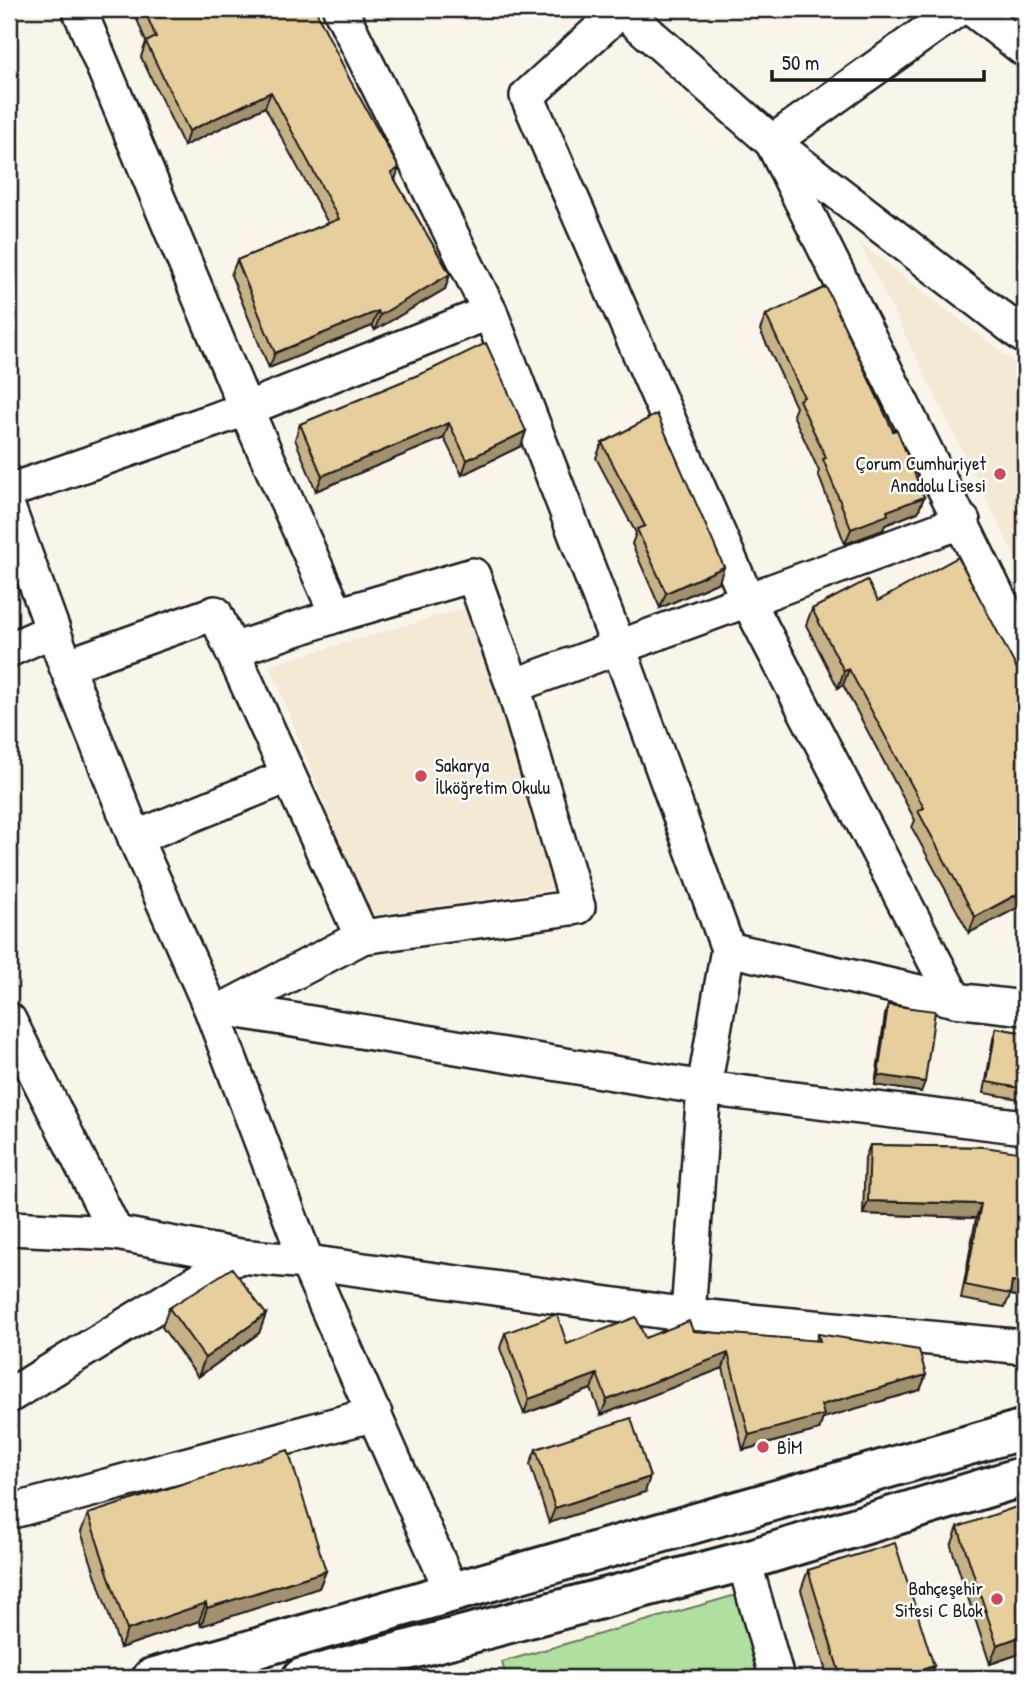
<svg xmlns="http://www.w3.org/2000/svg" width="1034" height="1687" font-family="'Patrick Hand',sans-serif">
	<rect width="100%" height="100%" fill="#faf5eb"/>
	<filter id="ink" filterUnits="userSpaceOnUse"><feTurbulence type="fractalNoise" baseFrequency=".0143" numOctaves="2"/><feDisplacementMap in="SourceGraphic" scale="14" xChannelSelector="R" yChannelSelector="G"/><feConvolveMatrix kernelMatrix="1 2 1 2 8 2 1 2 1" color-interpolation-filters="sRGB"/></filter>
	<g filter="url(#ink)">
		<g fill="#f4e9d4">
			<polygon points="859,242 1025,370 1025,577"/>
			<polygon points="469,607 567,887 369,916 270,665"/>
		</g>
		<polygon fill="#afe0a0" stroke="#667e5e" stroke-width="2" points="743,1593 766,1678 506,1678 502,1662"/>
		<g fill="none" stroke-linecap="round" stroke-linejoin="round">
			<g stroke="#1c1c1c" stroke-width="38">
				<g id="street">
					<polyline points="79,9 246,409 337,615"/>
					<polyline points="340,9 490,312 619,648 728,949 704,1088 688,1315"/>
					<polyline points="621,9 772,142 1025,337"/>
					<polyline points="622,9 527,96 748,601 955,1000"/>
					<polyline points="958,9 772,142 1025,651"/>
					<polyline points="972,9 1025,50"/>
					<polyline points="9,491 246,409 490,312"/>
					<polyline points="9,510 66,666 135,838 211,1009 307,1262 452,1592"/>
					<polyline points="9,650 53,630"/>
					<polyline points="66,666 215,613 362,937"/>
					<polyline points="513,686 963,521"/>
					<polyline points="135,838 288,776"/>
					<polyline points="728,949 955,1000 1025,1008"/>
					<polyline points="221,1008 704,1088 1025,1127"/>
					<polyline points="226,1008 362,937 578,907 513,686 473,575 337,615 233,650"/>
					<polyline points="9,1020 116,1233"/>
					<polyline points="9,1228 116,1233 239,1256 307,1262 688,1315 1025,1347"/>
					<polyline points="9,1396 239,1256"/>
					<polyline points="9,1512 375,1414"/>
					<polyline points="744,1561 777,1678"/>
				</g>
			</g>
			<g stroke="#1c1c1c" stroke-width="44">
				<g id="secondary">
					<polyline points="152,1678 1025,1429"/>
					<polyline points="302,1678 744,1561 1025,1476"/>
				</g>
			</g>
			<use href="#street" stroke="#fff" stroke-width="33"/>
			<use href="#secondary" stroke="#fff" stroke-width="38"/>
		</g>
		<g fill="#c7b187" stroke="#1c1c1c" stroke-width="2">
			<polygon points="133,9 315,9 395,180 450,274 445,289 375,330 372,326 269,368 231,275 237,260 328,223 265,107 184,146 141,57 146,42"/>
			<polygon points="766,315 924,497 918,512 885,525 883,530 845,544 818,474 819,471 793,415 796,407 760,330"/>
			<polygon points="430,370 526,431 521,446 462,475 444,438 316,491 295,439 300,424"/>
			<polygon points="602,443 719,582 660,608 632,544 636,533 596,458"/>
			<polygon points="812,609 1025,904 969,933 912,828 915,820 843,685 838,688 806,625"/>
			<polygon points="888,1005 921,1092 875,1085 885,1015"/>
			<polygon points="996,1028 1025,1033 1025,1100 984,1093 993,1039"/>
			<polygon points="870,1145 984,1147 1025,1297 1010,1295 1005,1307 961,1299 976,1218 863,1214 865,1158"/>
			<polygon points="169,1308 266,1314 259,1333 198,1377 162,1327"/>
			<polygon points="693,1331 816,1341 818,1334 926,1375 920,1390 823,1418 819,1430 743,1450 723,1368 601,1415 591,1389 524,1414 500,1348 505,1333 567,1344 645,1338"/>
			<polygon points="536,1449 645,1492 549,1523 530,1464"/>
			<polygon points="88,1514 326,1571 319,1588 201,1626 199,1621 120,1648 81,1532"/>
			<polygon points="958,1527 1025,1652 990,1664 951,1546"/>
			<polygon points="808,1570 929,1678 828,1678 801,1590"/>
		</g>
		<g fill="#a2906e" stroke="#1c1c1c" stroke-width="2">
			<polygon points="271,92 265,107 184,146 189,131"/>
			<polygon points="399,168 394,183 391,173"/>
			<polygon points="450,274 445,289 375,330 380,315"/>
			<polygon points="378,311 372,326 269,368 275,353"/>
			<polygon points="449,423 444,438 316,491 322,476"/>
			<polygon points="526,431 521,446 462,475 467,460"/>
			<polygon points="924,497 918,512 885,525 883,530 845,544 851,529 887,511"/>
			<polygon points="724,567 719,582 660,608 666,593"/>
			<polygon points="849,669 843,685 838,688 844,671"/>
			<polygon points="1025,890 1025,904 969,933 975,917"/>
			<polygon points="878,1075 925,1082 921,1092 875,1085"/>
			<polygon points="868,1201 981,1204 976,1218 863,1214"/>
			<polygon points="1012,1282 1025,1283 1025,1297 1010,1295"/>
			<polygon points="266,1314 259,1333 198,1377 205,1358"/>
			<polygon points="728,1353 723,1368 601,1415 607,1400"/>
			<polygon points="597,1374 591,1389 524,1414 529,1399"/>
			<polygon points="926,1375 920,1390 823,1418 819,1430 743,1450 749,1435 821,1405"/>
			<polygon points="650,1477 645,1492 549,1523 555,1508"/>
			<polygon points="326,1571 319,1588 201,1626 207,1608"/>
			<polygon points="206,1603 199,1621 120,1648 127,1630"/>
			<polygon points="1025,1635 1025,1652 990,1664 997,1645"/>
			<polygon points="934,1666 929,1678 894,1678"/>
		</g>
		<g fill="#e7ce9d" stroke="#1c1c1c" stroke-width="2">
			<polygon points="144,9 315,9 350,80 399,168 391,173 450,274 380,315 378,311 275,353 237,260 339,219 271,92 189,131 146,42 156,37"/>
			<polygon points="826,287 893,431 897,430 924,497 887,511 888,515 851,529 823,459 826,458 799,400 804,397 766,315"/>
			<polygon points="486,343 526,431 467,460 449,423 322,476 300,424 430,370"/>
			<polygon points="657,414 724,567 666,593 637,529 645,526 602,443"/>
			<polygon points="958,557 1025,684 1025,890 975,917 918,811 924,808 849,669 844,671 812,609 867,580 878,601"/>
			<polygon points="888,1005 935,1011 925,1082 878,1075"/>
			<polygon points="996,1028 1025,1033 1025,1089 987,1082"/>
			<polygon points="870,1145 984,1147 1025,1153 1025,1283 1012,1282 1010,1294 965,1285 981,1204 868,1201"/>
			<polygon points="232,1268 266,1314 205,1358 169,1308"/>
			<polygon points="557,1314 567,1344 636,1317 645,1338 689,1321 693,1331 820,1341 818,1334 919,1350 926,1375 821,1405 824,1415 749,1435 728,1353 607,1400 597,1374 529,1399 505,1333"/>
			<polygon points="631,1418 650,1477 555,1508 536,1449"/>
			<polygon points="288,1450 326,1571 207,1608 206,1603 127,1630 88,1514"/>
			<polygon points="1025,1504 1025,1635 997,1645 958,1527"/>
			<polygon points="895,1543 934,1666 894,1678 841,1678 808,1570"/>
		</g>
	</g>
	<g fill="#d1495b" stroke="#fff" stroke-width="2.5">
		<circle cx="1000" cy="474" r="7"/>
		<circle cx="421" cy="776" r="7"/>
		<circle cx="763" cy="1447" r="7"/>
		<circle cx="997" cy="1599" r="7"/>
	</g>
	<g text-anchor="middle" stroke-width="5" stroke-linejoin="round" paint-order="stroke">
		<g font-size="19" fill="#1c1c1c" stroke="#fff" text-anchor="end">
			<text x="986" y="470">Çorum Cumhuriyet<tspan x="986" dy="22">Anadolu Lisesi</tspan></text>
			<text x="435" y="772" text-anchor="start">Sakarya<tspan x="435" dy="22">İlköğretim Okulu</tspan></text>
			<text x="777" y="1454" text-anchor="start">BİM</text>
			<text x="983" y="1595">Bahçeşehir<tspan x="983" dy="22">Sitesi C Blok</tspan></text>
		</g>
	</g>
	<rect width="1034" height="1687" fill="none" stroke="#fff" stroke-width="35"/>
	<rect x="18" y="18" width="999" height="1652" fill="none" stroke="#1c1c1c" stroke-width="2.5" filter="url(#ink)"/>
	<path d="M772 70v10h212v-10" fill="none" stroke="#1c1c1c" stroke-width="3.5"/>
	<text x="782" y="70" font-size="21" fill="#1c1c1c" stroke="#ffffff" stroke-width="5" paint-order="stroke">50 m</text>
</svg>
